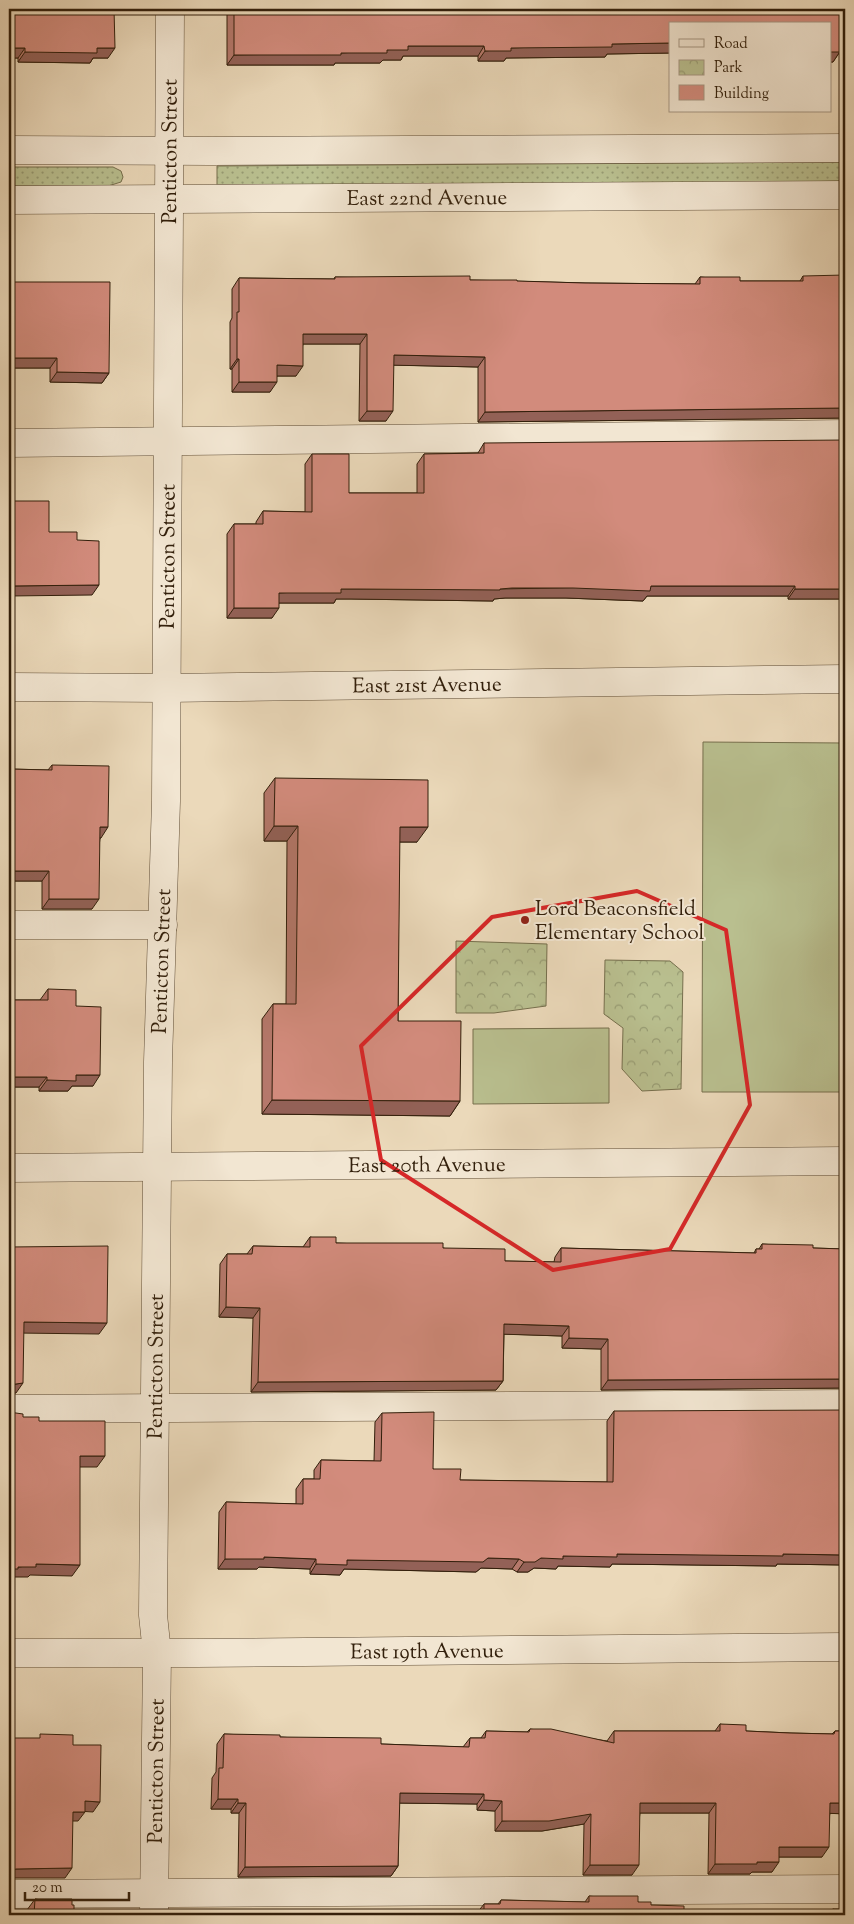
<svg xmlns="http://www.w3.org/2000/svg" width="854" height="1924" font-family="'Sorts Mill Goudy',serif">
	<defs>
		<pattern id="grass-dots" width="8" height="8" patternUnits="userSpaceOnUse" patternTransform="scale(1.25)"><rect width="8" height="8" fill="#b9bf8f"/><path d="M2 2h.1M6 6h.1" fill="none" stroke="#979b73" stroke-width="1.8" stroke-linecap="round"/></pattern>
		<pattern id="park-crowns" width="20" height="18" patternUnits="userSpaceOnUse" patternTransform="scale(1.25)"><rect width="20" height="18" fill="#b9bf8f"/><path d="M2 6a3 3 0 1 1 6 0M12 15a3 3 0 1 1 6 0" fill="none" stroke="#979b73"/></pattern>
	</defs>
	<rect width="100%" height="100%" fill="#ebd9ba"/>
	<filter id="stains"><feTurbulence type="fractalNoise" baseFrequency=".004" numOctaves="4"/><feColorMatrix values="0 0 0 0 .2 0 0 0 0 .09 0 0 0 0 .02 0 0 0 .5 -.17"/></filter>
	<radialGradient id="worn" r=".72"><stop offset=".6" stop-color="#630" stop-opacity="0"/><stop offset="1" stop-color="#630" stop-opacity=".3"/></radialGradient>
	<g fill="url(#grass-dots)" stroke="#766f4d">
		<polygon points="845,162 845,181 699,184 217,185 217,166"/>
		<polygon points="9,167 113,167 121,171 123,177 121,182 108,186 9,186"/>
	</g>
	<g fill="url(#park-crowns)" stroke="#766f4d">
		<polygon points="456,941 547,944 546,1006 494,1013 456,1013"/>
		<polygon points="605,960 670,961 683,972 681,1089 642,1091 622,1069 623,1028 604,1014"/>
	</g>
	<g fill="#b9bf8f" stroke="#766f4d">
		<polygon points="703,742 845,743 845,1092 702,1092"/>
		<polygon points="609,1028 609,1103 473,1104 473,1029"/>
	</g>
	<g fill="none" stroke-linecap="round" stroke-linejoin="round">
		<g stroke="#604e37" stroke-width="29">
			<g id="minor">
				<polyline points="9,150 212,151 845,148"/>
				<path id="s1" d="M9,200L845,195"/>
				<polyline points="9,443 845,434"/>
				<path id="s2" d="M9,687L167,688L845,679"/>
				<polyline points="9,925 163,925"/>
				<path id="s3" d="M9,1168L845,1161"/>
				<polyline points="9,1409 845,1404"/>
				<path id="s4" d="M9,1653H196L845,1647"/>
				<polyline points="9,1894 845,1889"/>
				<path id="s5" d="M154,1915L157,1653L153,1615L158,1062L166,801L170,9"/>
			</g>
		</g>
		<use href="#minor" stroke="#f2e6d2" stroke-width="28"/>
	</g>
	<g fill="#b5786b" stroke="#321f0b">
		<polygon points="9,9 108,58 93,58 90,63 18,62 18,58 9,58"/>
		<polygon points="230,9 845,9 845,53 839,53 833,62 830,62 830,24 670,24 670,53 607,54 605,57 506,58 504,61 478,61 478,56 403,56 401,60 383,60 380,63 335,63 334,65 227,65 227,13"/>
		<polygon points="803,276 845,418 478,422 478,367 393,365 386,421 359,421 360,344 303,344 296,376 277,376 270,392 232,392 232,369 230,369 230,322 232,318 232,289 239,278 334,279 335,277 470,280 585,283 695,284 700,277 740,281 800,281"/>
		<polygon points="9,282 109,373 102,383 50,382 50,368 9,368"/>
		<polygon points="484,443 845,599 788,599 788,596 647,596 643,601 566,598 505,598 494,599 493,601 351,599 336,599 334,603 279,603 272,618 227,618 227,534 234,524 256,524 256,522 263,511 305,512 305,464 312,454 349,493 417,493 417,464 424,454 478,453"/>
		<polygon points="52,765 101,838 100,838 92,909 42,909 42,881 9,881 9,769 48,770"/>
		<polygon points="275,778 417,842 399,842 398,1021 460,1101 450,1116 262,1114 262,1019 273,1004 286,1004 287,841 264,841 264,793"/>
		<polygon points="48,989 76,1006 93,1086 72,1086 68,1091 39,1091 39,1087 9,1087 9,1000 40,1000"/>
		<polygon points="310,1237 336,1243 443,1248 505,1261 554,1262 555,1257 561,1248 754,1253 756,1249 759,1249 762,1244 813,1248 845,1249 845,1388 601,1390 601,1349 562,1348 562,1336 504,1334 503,1381 496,1390 251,1392 253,1318 219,1317 220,1264 227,1254 247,1254 253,1246 303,1247"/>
		<polygon points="614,1411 844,1564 843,1565 777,1564 776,1566 612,1564 610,1567 558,1566 556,1569 534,1568 528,1572 517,1572 512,1569 481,1568 476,1572 344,1569 340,1575 310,1574 310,1569 259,1567 257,1569 218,1569 219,1512 226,1502 296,1504 296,1489 303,1479 314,1479 314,1470 321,1460 374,1461 375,1422 382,1413 433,1469 460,1480 607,1482 607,1421"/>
		<polygon points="720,1724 746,1731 790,1733 832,1734 835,1731 845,1731 845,1814 830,1813 822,1857 779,1857 772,1872 752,1872 750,1874 708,1874 709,1813 640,1813 632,1875 583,1875 584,1824 542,1831 495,1831 495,1811 477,1810 477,1804 399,1803 398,1866 391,1876 238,1877 239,1813 231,1813 231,1809 211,1809 212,1778 216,1772 217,1744 224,1734 280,1737 381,1744 463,1747 470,1738 481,1738 486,1731 527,1732 530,1729 607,1741 614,1731 715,1731"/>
		<polygon points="589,1896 638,1902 684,1915 426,1915 429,1912 477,1913 484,1904 498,1904 501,1900 585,1902"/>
		<polygon points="35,1899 72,1905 74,1915 27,1915 27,1910"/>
		<polygon points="833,1909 845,1915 829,1915"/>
	</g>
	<g fill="#936157" stroke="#321f0b">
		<polygon points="670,43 670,53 607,54 605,57 506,58 504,61 478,61 485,51 511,48 612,44"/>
		<polygon points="840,43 845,43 845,53 839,53 833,62 830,62 830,52"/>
		<polygon points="408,46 484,46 478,56 403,56 401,60 383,60 380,63 335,63 334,65 227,65 234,55 341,53 387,50"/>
		<polygon points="9,48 25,48 18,58 9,58"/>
		<polygon points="97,48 115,48 108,58 93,58 90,63 18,62 25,52"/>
		<polygon points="303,334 367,334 360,344 296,344"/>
		<polygon points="394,355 485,357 478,367 386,365"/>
		<polygon points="9,358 57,358 50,368 9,368"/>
		<polygon points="237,359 239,359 232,369 230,369"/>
		<polygon points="277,365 303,366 296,376 270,376"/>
		<polygon points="57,372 109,373 102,383 50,382"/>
		<polygon points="239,382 277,382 270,392 232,392"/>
		<polygon points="845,408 845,418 478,422 485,412"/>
		<polygon points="367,411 393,411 386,421 359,421"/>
		<polygon points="99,585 92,595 9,596 9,586"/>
		<polygon points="651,586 795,586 788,596 647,596 643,601 566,598 505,598 494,599 493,601 351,599 336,599 334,603 272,603 279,593 341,589 500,589"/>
		<polygon points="795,589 845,589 845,599 788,599"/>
		<polygon points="234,608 279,608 272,618 227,618"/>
		<polygon points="274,826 298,826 287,841 264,841"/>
		<polygon points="100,827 108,827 101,838 92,837"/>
		<polygon points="400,827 428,827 417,842 389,842"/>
		<polygon points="9,871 49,871 42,881 9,881"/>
		<polygon points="49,899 99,899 92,909 42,909"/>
		<polygon points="76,1075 100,1075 93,1086 72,1086 68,1091 39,1091 47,1080"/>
		<polygon points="9,1077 47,1077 39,1087 9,1087"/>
		<polygon points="272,1100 460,1101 450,1116 262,1114"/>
		<polygon points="226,1307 260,1308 253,1318 219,1317"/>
		<polygon points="24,1322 107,1323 99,1334 16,1333"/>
		<polygon points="504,1324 569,1326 562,1336 497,1334"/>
		<polygon points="569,1338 608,1339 601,1349 562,1348"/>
		<polygon points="845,1379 845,1388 601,1390 608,1380"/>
		<polygon points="503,1381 496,1390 251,1392 258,1382"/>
		<polygon points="23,1383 16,1393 9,1394 9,1385"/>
		<polygon points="80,1456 105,1456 97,1467 73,1467"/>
		<polygon points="617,1554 783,1554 845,1555 845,1564 843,1565 777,1564 776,1566 612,1564 610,1567 558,1566 556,1569 534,1568 528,1572 517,1572 524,1562 541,1558 563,1556"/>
		<polygon points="264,1557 316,1559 310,1569 259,1567 257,1569 218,1569 225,1559"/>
		<polygon points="488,1558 519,1559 512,1569 481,1568 476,1572 344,1569 340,1575 310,1574 316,1564 347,1560"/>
		<polygon points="36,1564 80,1565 72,1576 30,1575 28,1577 12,1577 11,1580 9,1580 9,1569"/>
		<polygon points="400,1793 484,1794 477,1804 393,1803"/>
		<polygon points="218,1799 238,1799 231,1809 211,1809"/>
		<polygon points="484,1800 502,1801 495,1811 477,1810"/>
		<polygon points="85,1801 100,1802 93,1812 78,1811"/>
		<polygon points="238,1803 246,1803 239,1813 231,1813"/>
		<polygon points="640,1803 716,1803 709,1813 633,1813"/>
		<polygon points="830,1803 845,1803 845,1814 823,1813"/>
		<polygon points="73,1812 85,1812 78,1821 66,1821"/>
		<polygon points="591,1814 584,1824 542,1831 495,1831 502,1821"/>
		<polygon points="779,1847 829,1847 822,1857 772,1857"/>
		<polygon points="757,1862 779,1862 772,1872 752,1872 750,1874 708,1874 715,1864"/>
		<polygon points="590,1865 639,1865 632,1875 583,1875"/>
		<polygon points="398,1866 391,1876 238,1877 245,1867"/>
		<polygon points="72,1868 65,1878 9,1878 9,1871 16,1869"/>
	</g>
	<g fill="#d28b7c" stroke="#321f0b">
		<polygon points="9,9 114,9 115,48 97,48 97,53 25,52 25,48 9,48"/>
		<polygon points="234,9 845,9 845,43 840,43 840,52 830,52 830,24 670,24 670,43 612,44 612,47 511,48 511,51 485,51 484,46 408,46 408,50 387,50 387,53 341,53 341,55 234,55"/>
		<polygon points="845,275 845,408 485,412 485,357 394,355 393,411 367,411 367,334 303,334 303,366 277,365 277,382 239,382 239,359 237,359 237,312 239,312 239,278 335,279 335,277 470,276 470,280 517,280 517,281 585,283 700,284 700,277 740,277 740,281 803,281 803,276"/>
		<polygon points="9,282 110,282 109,373 57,372 57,358 9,358"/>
		<polygon points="845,440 845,589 795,589 795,586 651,586 650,591 573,588 512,588 500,589 500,590 358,589 341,589 341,593 279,593 279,608 234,608 234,524 263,524 263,511 312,512 312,454 349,454 349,493 424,493 424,454 484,453 484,443"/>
		<polygon points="9,501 49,501 49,532 77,532 77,540 99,541 99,585 9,586"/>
		<polygon points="52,765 109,766 108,827 100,827 99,899 49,899 49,871 9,871 9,769 52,770"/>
		<polygon points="275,778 428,780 428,827 400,827 398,1021 461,1021 460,1101 272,1100 273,1004 296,1004 298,826 274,826"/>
		<polygon points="48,989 76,990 76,1006 101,1007 100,1075 76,1075 76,1081 47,1080 47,1077 9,1077 9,1000 48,1000"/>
		<polygon points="310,1237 336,1237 336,1243 443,1243 443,1248 505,1249 505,1261 561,1262 561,1248 756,1253 756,1249 762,1249 762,1244 813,1245 813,1248 845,1249 845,1379 608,1380 608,1339 569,1338 569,1326 504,1324 503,1381 258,1382 260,1308 226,1307 227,1254 252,1254 253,1246 310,1247"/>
		<polygon points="108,1246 107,1323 24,1322 23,1383 9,1385 9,1247"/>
		<polygon points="845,1410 845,1555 783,1554 783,1556 617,1554 617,1557 563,1556 563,1559 541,1558 535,1562 524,1562 519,1559 488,1558 483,1562 347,1560 347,1565 316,1564 316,1559 264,1557 264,1559 225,1559 226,1502 303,1504 303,1479 320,1479 321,1460 381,1461 382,1413 434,1412 433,1469 461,1469 460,1480 613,1482 614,1411"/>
		<polygon points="9,1412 23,1414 23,1417 39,1417 39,1421 105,1421 105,1456 80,1456 80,1565 36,1564 36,1567 18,1567 18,1569 9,1569"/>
		<polygon points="720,1724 746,1725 746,1731 790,1733 834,1734 835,1731 845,1731 845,1803 830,1803 829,1847 779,1847 779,1862 757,1862 757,1864 715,1864 716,1803 640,1803 639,1865 590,1865 591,1814 549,1821 502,1821 502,1801 484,1800 484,1794 400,1793 398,1866 245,1867 246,1803 238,1803 238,1799 218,1799 219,1768 223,1768 224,1734 280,1735 280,1737 381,1738 381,1744 469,1747 470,1738 485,1738 486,1731 529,1732 530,1729 551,1729 614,1743 614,1731 720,1731"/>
		<polygon points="40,1734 73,1735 73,1745 101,1745 100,1802 85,1801 85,1812 73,1812 72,1868 16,1869 9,1871 9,1738 40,1738"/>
		<polygon points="589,1896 638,1896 638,1902 651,1902 651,1905 684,1906 684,1915 429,1915 429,1912 484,1914 484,1904 500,1904 501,1900 589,1902"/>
		<polygon points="35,1899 72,1899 72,1905 74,1905 74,1915 34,1915"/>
		<rect x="833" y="1909" width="12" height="6"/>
	</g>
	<path fill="none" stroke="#d62828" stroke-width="4" stroke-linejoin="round" d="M637,891L726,930L750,1105L670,1249L553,1270L381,1160L361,1046L492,917Z"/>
	<circle fill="#8f2418" stroke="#f2e6d2" stroke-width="2" cx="525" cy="920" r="5"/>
	<g text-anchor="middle" stroke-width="4" stroke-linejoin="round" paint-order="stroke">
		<g font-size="21" fill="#321f0b" stroke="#f2e6d2">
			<text dy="7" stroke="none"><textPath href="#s5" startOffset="1764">Penticton Street</textPath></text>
			<text dy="7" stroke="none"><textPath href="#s1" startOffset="418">East 22nd Avenue</textPath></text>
			<text dy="7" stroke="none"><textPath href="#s5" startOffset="1359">Penticton Street</textPath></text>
			<text dy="7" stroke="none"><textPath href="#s2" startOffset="418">East 21st Avenue</textPath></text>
			<text dy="7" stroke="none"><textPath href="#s5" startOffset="954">Penticton Street</textPath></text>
			<text dy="7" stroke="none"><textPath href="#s3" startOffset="418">East 20th Avenue</textPath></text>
			<text dy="7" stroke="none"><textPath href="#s5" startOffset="549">Penticton Street</textPath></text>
			<text dy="7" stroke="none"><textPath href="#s4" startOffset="418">East 19th Avenue</textPath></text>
			<text dy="7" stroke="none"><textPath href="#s5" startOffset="144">Penticton Street</textPath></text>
		</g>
		<g font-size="21" fill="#321f0b" stroke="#f2e6d2" text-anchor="start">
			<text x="535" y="915">Lord Beaconsfield<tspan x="535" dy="24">Elementary School</tspan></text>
		</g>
	</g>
	<rect width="854" height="1924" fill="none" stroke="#ebd9ba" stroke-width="30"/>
	<rect x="10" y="10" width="834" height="1904" fill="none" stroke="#321f0b" stroke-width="2.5"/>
	<rect x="15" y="15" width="824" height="1894" fill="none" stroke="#321f0b"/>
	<rect x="669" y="22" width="162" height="90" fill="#f2e6d2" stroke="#a59682"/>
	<rect x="679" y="39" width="25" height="8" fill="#f2e6d2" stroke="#a59682"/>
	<text x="714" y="48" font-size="15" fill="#321f0b">Road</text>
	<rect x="679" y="60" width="25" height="15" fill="url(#park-crowns)" stroke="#a59682"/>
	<text x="714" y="72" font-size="15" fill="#321f0b">Park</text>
	<rect x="679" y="85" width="25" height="15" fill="#d28b7c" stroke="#a59682"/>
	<text x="714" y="98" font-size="15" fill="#321f0b">Building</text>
	<path d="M25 1892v8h104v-8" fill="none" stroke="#321f0b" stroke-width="2.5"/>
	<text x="32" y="1892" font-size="15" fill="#321f0b" stroke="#f2e6d2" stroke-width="4" paint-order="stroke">20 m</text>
	<rect width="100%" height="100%" filter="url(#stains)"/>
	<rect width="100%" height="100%" fill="url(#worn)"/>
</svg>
